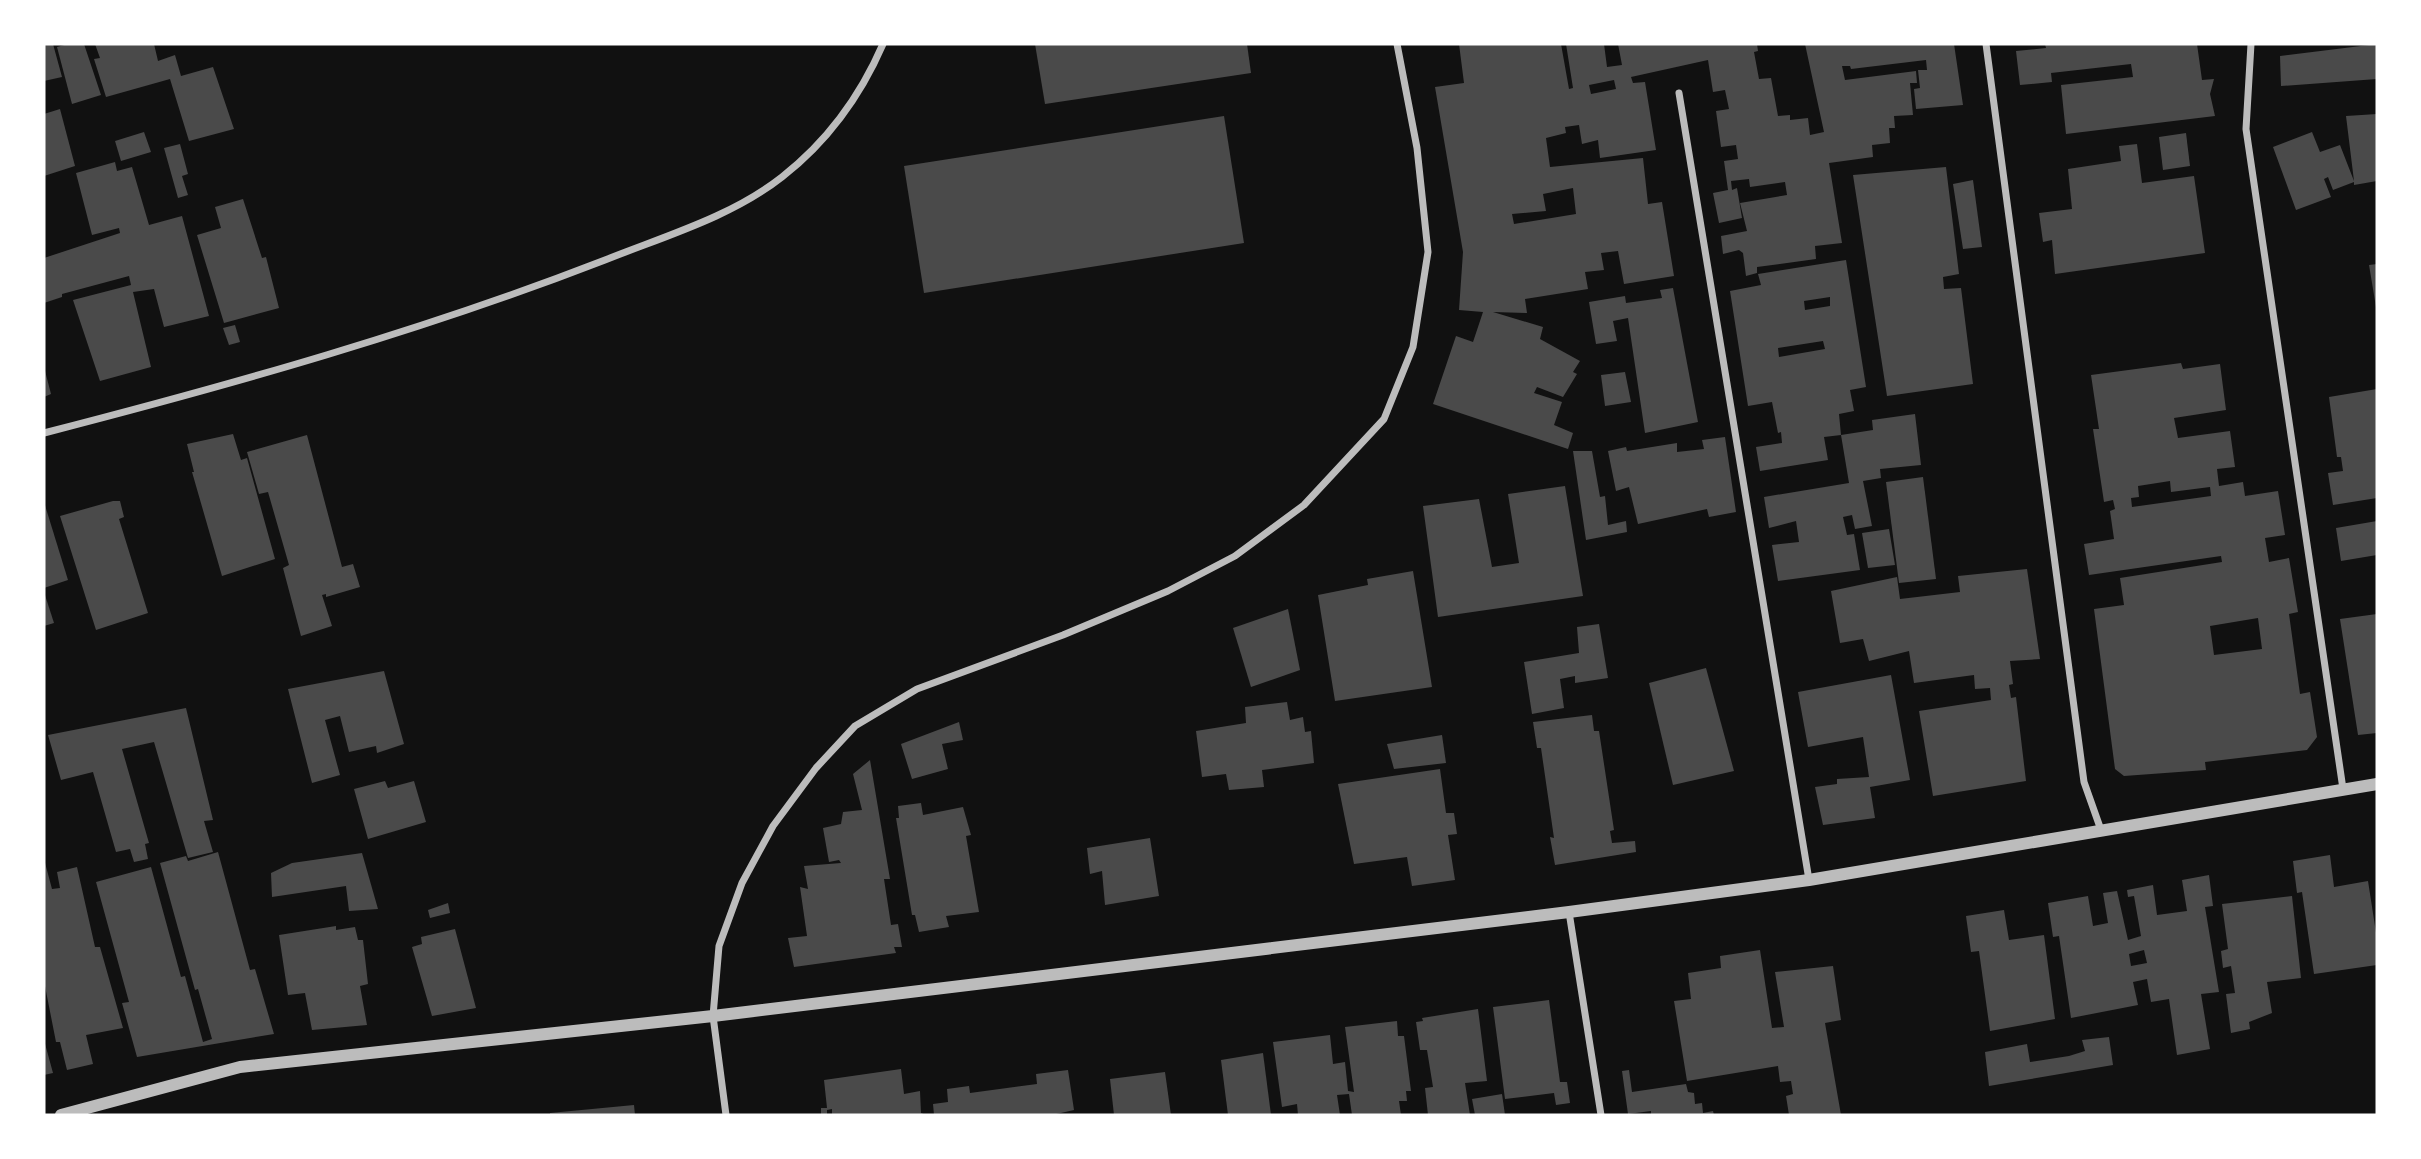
<svg xmlns="http://www.w3.org/2000/svg" width="2421" height="1159" font-family="'Fira Sans Condensed',sans-serif">
	<rect width="100%" height="100%" fill="#111"/>
	<g fill="#4a4a4a" fill-rule="evenodd">
		<polygon points="44,44 53,44 62,77 44,81"/>
		<polygon points="68,44 84,44 101,95 72,104 57,47"/>
		<polygon points="95,44 154,44 158,61 175,55 181,76 213,67 234,129 189,141 170,79 106,97 94,59 100,58"/>
		<polygon points="1035,44 1247,44 1251,73 1045,104"/>
		<path d="M1459,44H1561L1569,89L1573,88L1566,44H1604L1607,67L1622,65L1618,44H1757L1758,51L1754,52L1759,79L1771,78L1778,116L1790,115V120L1808,118L1810,135L1824,132L1805,44H1954L1963,105L1916,109L1914,89L1920,88L1918,70H1927L1926,60L1851,69L1850,66H1842L1845,80L1916,71L1917,83H1910L1913,115L1894,116L1895,128H1889L1890,143L1872,145L1873,157L1829,163L1842,243L1815,246L1816,259L1757,267V273L1746,276L1743,253L1739,250L1723,254L1721,236L1747,231L1740,203L1787,195L1785,182L1750,187L1749,179L1731,181L1732,190L1737,188L1742,218L1719,223L1713,193L1728,190L1724,161L1738,159L1736,145L1721,147L1716,111L1729,109L1725,90L1713,92L1708,60L1631,77L1633,83L1645,82L1656,150L1600,158L1598,140L1582,144L1579,125L1565,127L1566,133L1546,138L1550,167L1643,158L1648,204L1662,202L1674,276L1624,284L1618,251L1601,253L1604,270L1585,272L1588,289L1525,299L1527,313L1493,312L1543,327L1540,339L1580,361L1573,372L1577,374L1563,397L1537,387L1534,393L1562,402L1554,425L1573,433L1568,449L1433,404L1456,336L1473,342L1483,312L1459,310L1463,252L1435,87L1464,83ZM1614,80L1616,89L1591,94L1589,85ZM1573,188L1576,214L1514,224L1512,214L1546,211L1543,194Z"/>
		<polygon points="2045,44 2197,44 2202,80 2214,79 2210,94 2215,116 2066,134 2061,85 2133,77 2131,64 2051,73 2052,82 2020,85 2016,51 2046,48"/>
		<polygon points="2377,44 2377,79 2281,86 2280,56"/>
		<polygon points="60,109 75,166 44,176 44,114"/>
		<polygon points="2377,114 2377,181 2354,185 2354,182 2333,190 2328,177 2324,179 2331,197 2296,210 2273,147 2312,132 2320,152 2340,145 2354,181 2346,116"/>
		<polygon points="1224,116 1244,243 924,293 904,166"/>
		<polygon points="144,132 151,152 121,161 115,141"/>
		<polygon points="2186,133 2190,166 2163,170 2159,137"/>
		<polygon points="180,144 188,174 182,176 188,195 178,198 164,148"/>
		<polygon points="2137,144 2142,183 2194,176 2205,253 2055,274 2052,240 2043,242 2039,213 2072,209 2068,169 2121,161 2119,146"/>
		<polygon points="115,162 117,171 132,167 149,225 182,216 209,316 164,327 154,289 133,292 151,367 100,381 73,300 131,285 129,276 62,294 62,297 44,303 44,258 120,233 119,228 92,235 76,173"/>
		<polygon points="1946,167 1959,274 1943,277 1944,289 1961,288 1973,384 1887,396 1853,175"/>
		<polygon points="1973,180 1982,247 1963,249 1953,184"/>
		<polygon points="243,199 262,258 266,257 279,308 224,323 197,235 221,228 215,207"/>
		<path d="M1846,260L1866,387L1850,390L1854,411L1839,414L1841,435L1873,430L1872,420L1915,414L1921,465L1880,469L1881,478L1863,481L1872,526L1855,529L1852,515L1843,517L1847,535L1854,534L1860,570L1778,581L1772,545L1799,542L1796,521L1769,528L1764,497L1849,483L1841,435L1824,437L1828,460L1760,471L1756,447L1782,443L1781,432L1778,433L1772,402L1748,406L1730,291L1761,285L1758,274ZM1830,297V306L1805,310L1804,301ZM1823,341L1825,349L1779,357L1778,348Z"/>
		<polygon points="2377,264 2377,307 2376,307 2369,265"/>
		<polygon points="1673,288 1698,422 1645,433 1628,318 1613,321 1617,341 1596,344 1589,302 1625,296 1626,303 1662,298 1660,290"/>
		<polygon points="235,325 240,342 229,345 223,328"/>
		<path d="M2181,363L2183,369L2220,364L2226,410L2174,418L2178,438L2230,431L2235,467L2217,469L2219,486L2243,482L2245,496L2278,491L2285,535L2265,538L2269,562L2289,558L2298,612L2289,614L2300,694L2310,692L2317,737L2307,750L2205,762L2206,770L2124,776L2115,769L2094,609L2124,605L2120,578L2222,562L2221,556L2089,575L2084,544L2114,539L2110,511L2115,509L2113,500L2104,502L2093,429H2099L2091,375ZM2170,481L2171,492L2210,487L2211,496L2132,507L2131,498L2139,497L2138,486ZM2258,618L2262,649L2214,655L2210,626Z"/>
		<polygon points="44,367 51,394 44,397"/>
		<polygon points="1625,372 1631,402 1605,406 1601,375"/>
		<polygon points="2377,389 2377,498 2333,505 2328,473 2343,471 2341,457 2337,457 2329,397"/>
		<polygon points="233,434 241,460 247,458 275,559 222,576 192,472 194,472 187,444"/>
		<polygon points="307,435 342,567 353,564 360,587 326,597 326,594 322,595 332,626 301,636 283,568 289,565 268,492 259,494 247,452"/>
		<polygon points="1725,437 1736,512 1709,517 1707,509 1638,524 1629,487 1616,491 1608,451 1626,447 1627,451 1677,443 1677,452 1704,449 1702,440"/>
		<polygon points="1573,451 1592,451 1600,497 1605,496 1608,525 1626,521 1627,532 1586,540"/>
		<polygon points="1923,477 1936,579 1899,583 1886,482"/>
		<polygon points="1565,486 1583,596 1438,617 1423,506 1479,499 1492,567 1519,563 1508,494"/>
		<polygon points="113,501 120,501 124,517 119,519 148,613 96,630 60,516"/>
		<polygon points="44,502 68,580 44,588"/>
		<polygon points="2377,521 2377,555 2341,561 2336,528"/>
		<polygon points="1889,529 1895,565 1868,568 1862,533"/>
		<polygon points="2027,569 2040,659 2010,661 2013,684 2009,685 2011,698 2016,697 2026,781 1933,796 1919,711 1991,700 1990,688 1975,689 1974,675 1914,683 1909,651 1869,661 1863,639 1840,643 1831,591 1897,577 1900,599 1960,592 1958,576"/>
		<polygon points="1413,571 1432,687 1335,701 1318,595 1368,585 1367,579"/>
		<polygon points="44,592 54,623 44,626"/>
		<polygon points="1288,609 1300,670 1251,687 1233,628"/>
		<polygon points="2377,614 2377,733 2358,735 2340,619"/>
		<polygon points="1599,624 1608,678 1575,683 1575,676 1560,679 1564,708 1532,714 1524,662 1579,653 1577,627"/>
		<polygon points="1706,668 1734,771 1673,785 1649,683"/>
		<polygon points="384,671 404,744 377,753 376,746 349,752 340,716 325,720 340,775 312,783 288,689"/>
		<polygon points="1891,675 1910,780 1870,787 1875,818 1823,825 1815,787 1837,784 1837,779 1869,777 1863,737 1808,747 1798,692"/>
		<polygon points="1287,702 1290,720 1303,717 1305,732 1311,731 1314,763 1262,770 1264,787 1229,790 1226,774 1202,777 1196,731 1246,723 1245,707"/>
		<polygon points="186,708 213,820 204,821 213,852 188,858 154,742 122,749 149,843 145,844 148,859 134,862 130,849 116,852 93,772 61,780 48,735"/>
		<polygon points="1592,715 1594,731 1599,731 1614,830 1610,831 1612,843 1635,841 1636,852 1555,865 1550,837 1554,838 1541,748 1537,748 1533,722"/>
		<polygon points="959,722 963,740 942,744 948,769 912,779 901,744"/>
		<polygon points="1442,735 1446,763 1394,769 1387,744"/>
		<polygon points="870,760 890,879 884,879 891,925 898,924 902,947 894,947 896,953 794,967 788,938 807,936 800,887 808,889 804,866 841,863 839,860 829,862 823,828 841,824 843,812 862,810 853,774"/>
		<polygon points="1440,769 1446,813 1454,813 1457,834 1448,835 1455,880 1412,886 1407,857 1354,864 1338,784"/>
		<polygon points="385,781 388,788 414,781 426,822 368,839 354,789"/>
		<polygon points="921,803 923,815 963,807 971,835 966,836 979,912 946,916 949,927 919,932 915,915 912,915 896,818 899,818 898,806"/>
		<polygon points="1150,838 1159,896 1105,905 1102,871 1090,874 1087,848"/>
		<polygon points="218,852 250,970 255,969 274,1034 137,1057 122,1003 129,1002 96,882 151,867 181,977 185,976 203,1042 212,1039 198,989 195,990 160,863 186,856 188,861"/>
		<polygon points="362,853 378,909 349,911 346,886 272,897 271,873 292,863"/>
		<polygon points="2330,855 2334,887 2368,881 2377,939 2377,965 2314,974 2302,892 2297,893 2293,861"/>
		<polygon points="44,859 52,889 60,888 57,872 77,867 95,947 100,947 123,1028 86,1035 93,1064 67,1070 60,1042 56,1042 44,981"/>
		<path d="M2209,875L2213,906L2205,907L2219,992L2201,994L2210,1049L2177,1055L2169,999L2151,1002L2147,979L2133,982L2138,1005L2071,1018L2059,936L2053,937L2048,903L2088,896L2093,926L2108,923L2103,893L2117,891L2128,940L2141,936L2134,896L2128,897L2127,890L2153,885L2157,915L2187,911L2182,880ZM2144,950L2147,963L2131,966L2129,954Z"/>
		<polygon points="2292,896 2301,978 2267,982 2272,1013 2249,1022 2250,1029 2231,1033 2226,994 2235,993 2231,966 2223,968 2221,951 2228,949 2222,904"/>
		<polygon points="448,903 450,913 430,918 428,910"/>
		<polygon points="2004,910 2009,940 2044,935 2055,1019 1990,1031 1979,951 1971,952 1966,916"/>
		<polygon points="336,926 336,930 355,927 358,940 363,940 368,984 360,986 367,1025 312,1030 305,993 288,995 279,935"/>
		<polygon points="455,929 476,1008 432,1016 412,947 422,944 421,937"/>
		<polygon points="1760,950 1772,1028 1784,1027 1775,972 1833,966 1841,1020 1825,1023 1841,1115 1789,1115 1786,1096 1793,1094 1791,1081 1780,1082 1778,1066 1687,1081 1674,1001 1691,999 1688,973 1721,968 1720,956"/>
		<polygon points="1549,1000 1560,1082 1567,1082 1570,1103 1556,1105 1554,1093 1505,1099 1493,1007"/>
		<polygon points="1478,1009 1487,1081 1465,1083 1470,1115 1428,1115 1425,1088 1433,1087 1427,1050 1420,1050 1416,1022 1423,1021 1422,1018"/>
		<polygon points="1397,1021 1398,1036 1404,1036 1411,1091 1406,1091 1407,1101 1399,1101 1401,1115 1352,1115 1349,1094 1337,1095 1340,1115 1298,1115 1297,1104 1282,1107 1273,1042 1330,1035 1333,1064 1345,1062 1348,1091 1354,1092 1345,1027"/>
		<polygon points="2109,1037 2113,1065 1989,1086 1985,1052 2027,1044 2030,1062 2069,1056 2085,1051 2082,1040"/>
		<polygon points="44,1040 53,1073 44,1075"/>
		<polygon points="1263,1053 1271,1115 1228,1115 1221,1060"/>
		<polygon points="901,1069 904,1094 920,1091 921,1113 926,1115 832,1115 832,1109 827,1110 827,1115 821,1115 821,1108 827,1108 824,1080"/>
		<polygon points="1068,1070 1074,1110 1052,1115 934,1115 933,1104 948,1102 947,1089 969,1086 970,1093 1037,1084 1036,1074"/>
		<polygon points="1629,1070 1632,1092 1686,1084 1688,1092 1694,1093 1695,1104 1702,1103 1703,1113 1713,1111 1714,1115 1651,1115 1651,1111 1628,1114 1622,1071"/>
		<polygon points="1165,1072 1171,1115 1114,1115 1110,1079"/>
		<polygon points="1502,1094 1505,1115 1475,1115 1472,1099"/>
		<polygon points="634,1105 635,1115 550,1115 550,1113"/>
	</g>
	<g fill="none" stroke-linecap="round" stroke-linejoin="round">
		<g stroke="#bcbcbc" stroke-width="7">
			<polyline points="1986,44 2084,782 2101,830"/>
			<polyline points="2251,44 2246,129 2343,789"/>
			<polyline points="1679,93 1809,880"/>
			<path d="M44,433C234,384 422,331 605,260C665,236 731,217 782,177C828,141 860,97 883,44"/>
			<polyline points="1569,912 1601,1115"/>
			<polyline points="726,1115 713,1016 719,946 742,883 773,826 816,768 855,726 917,689 1063,635 1168,591 1235,556 1304,505 1384,419 1413,347 1428,252 1417,148 1397,44"/>
		</g>
		<polyline stroke="#bcbcbc" stroke-width="12" points="61,1115 240,1067 713,1016 1569,912 1809,880 2377,784"/>
	</g>
	<rect width="2421" height="1159" fill="none" stroke="#ffffff" stroke-width="91"/>
</svg>
